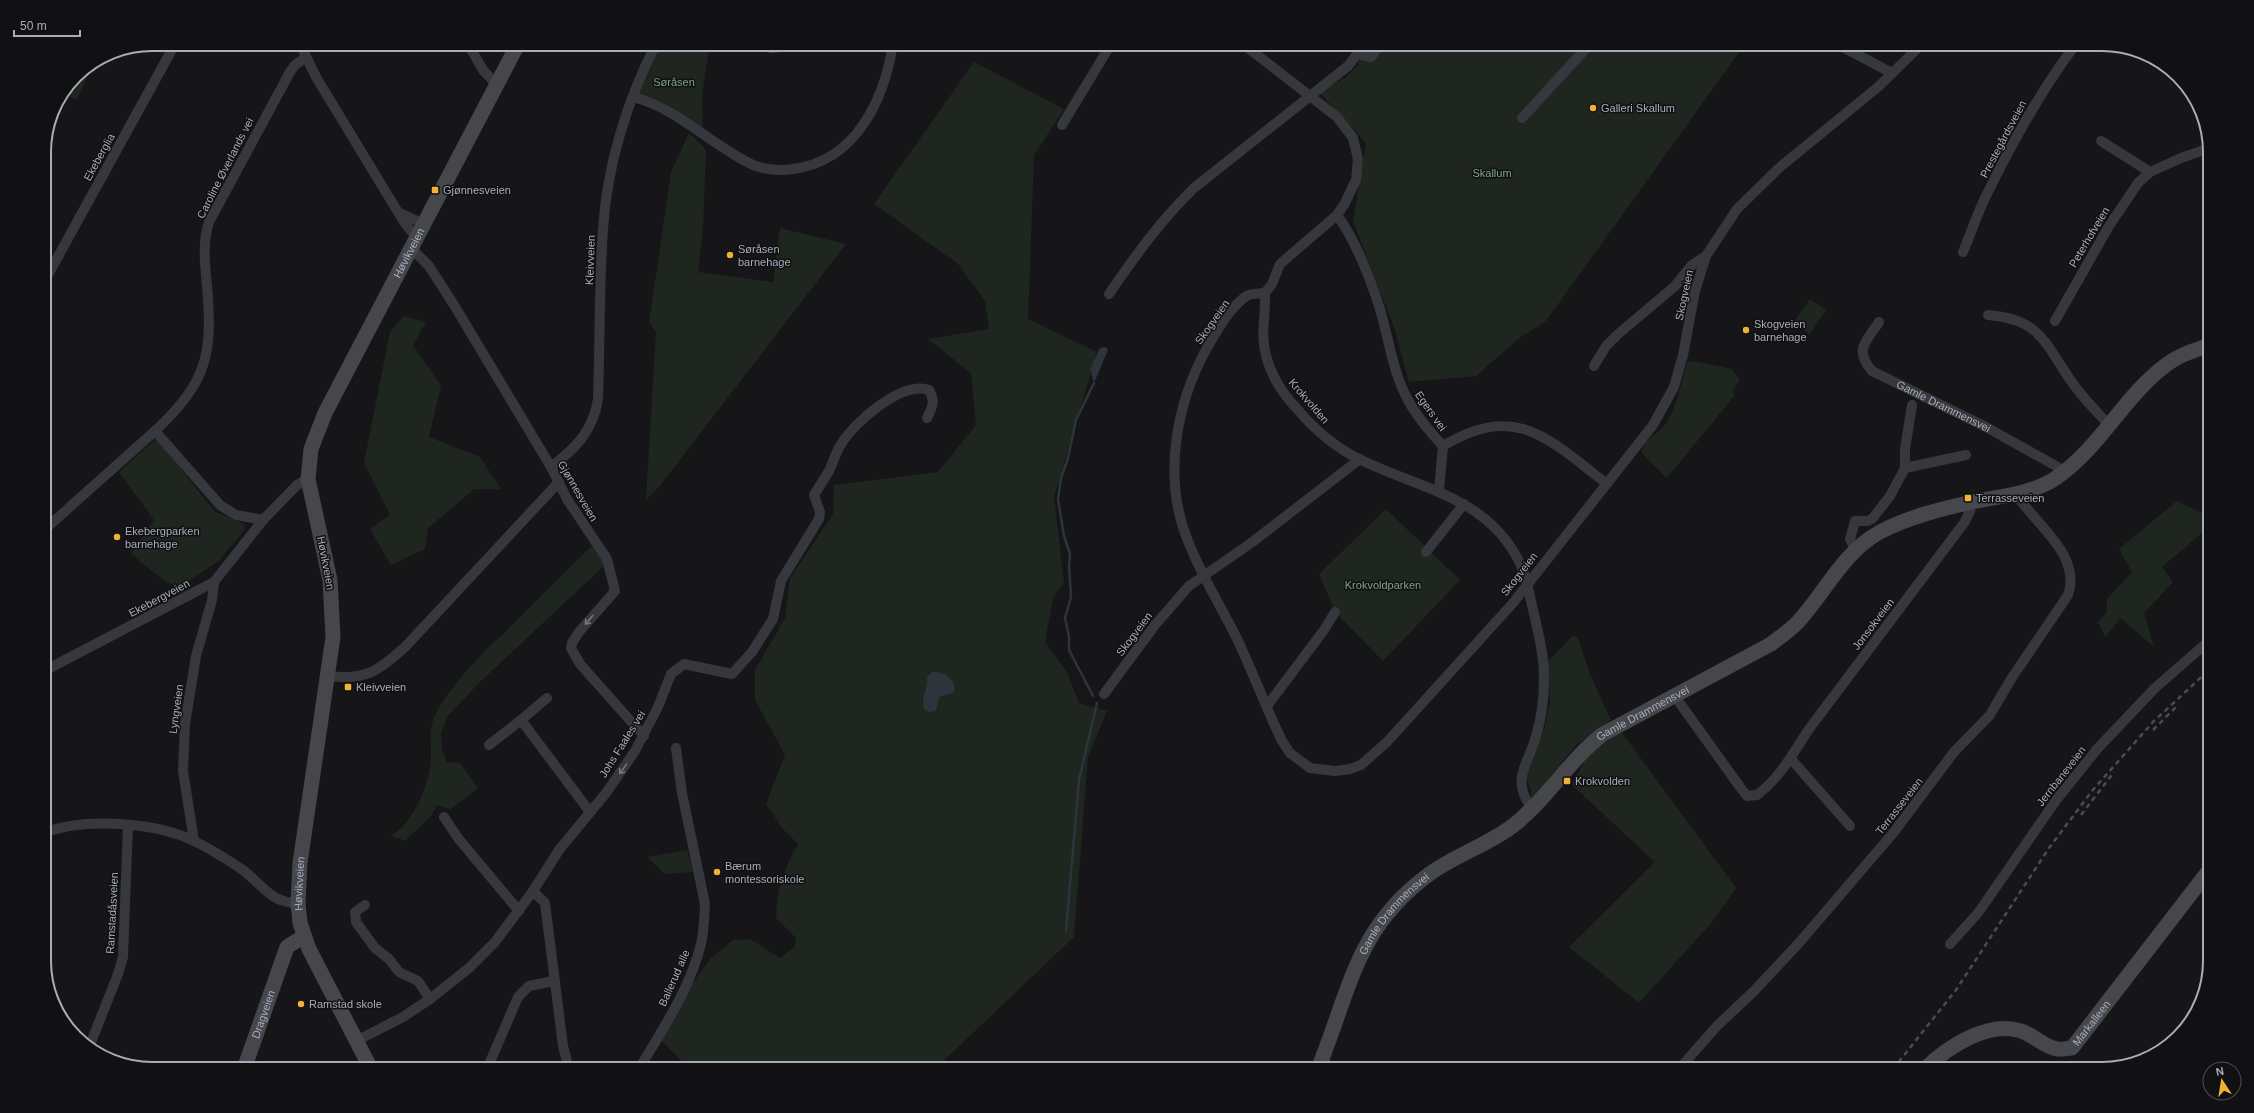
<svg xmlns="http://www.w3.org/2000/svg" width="2254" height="1113" font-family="Helvetica,sans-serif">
	<rect width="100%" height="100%" fill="#161618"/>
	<g fill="#1e261f">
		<polygon points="658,44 710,44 702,95 703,135 634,95"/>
		<polygon points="1364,44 1745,44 1546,321 1518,339 1476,376 1409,382 1395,330 1353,221 1366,143 1319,92 1346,77 1358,65"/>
		<path d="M974,62L1064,109L1034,155L1028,319L1097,352L1054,497L1064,583L1053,598L1045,642L1067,672L1079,703L1107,711L1088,757L1074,937L935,1069H689L658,1037L668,1018L710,959L733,940L750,939L780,958L795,946L796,938L776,918C776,891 785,866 798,844L782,828L766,804L785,755L755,700V670L785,618L790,578L833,514L834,485L938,472L976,425L971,373L928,339L989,329L985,301L958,264L874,204Z"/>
		<polygon points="93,64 77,100 63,93 76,76"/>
		<polygon points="689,133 706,150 703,227 698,272 773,282 780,228 846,244 659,487 646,500 656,332 649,323 671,172"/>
		<polygon points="1810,299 1826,310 1810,334 1793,323"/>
		<polygon points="403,316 426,322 413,345 441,386 429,437 480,457 501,489 474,489 428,528 425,549 391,565 370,529 390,515 364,463 390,332"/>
		<path d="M1693,361L1732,369L1740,380L1732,392L1735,395L1667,478L1646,458L1642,452C1646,436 1654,438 1663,427C1677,410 1681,383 1687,362Z"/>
		<polygon points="157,438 214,511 244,524 245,529 220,560 179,587 165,581 131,554 154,520 119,472"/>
		<polygon points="2177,501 2210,517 2210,526 2162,567 2173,582 2144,613 2154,647 2121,618 2105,637 2098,622 2107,612 2107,599 2132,572 2119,549"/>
		<polygon points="1386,509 1460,580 1383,661 1335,612 1319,574"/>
		<path d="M593,545L606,564L480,682L448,716L441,733L442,750L447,762L460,763L478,788L450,810L437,805L431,816L405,841L391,836C412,823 426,792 430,767C433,750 427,730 436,713C454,680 482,654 509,628C537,600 565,572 593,545Z"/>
		<polygon points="1573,636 1578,637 1589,672 1611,720 1576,745 1550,777 1532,809 1531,790 1526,778 1528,767 1545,726 1550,701 1548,661"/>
		<polygon points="1617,726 1736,888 1712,922 1639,1003 1569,947 1655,862 1572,785 1587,756"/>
		<polygon points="687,850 693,872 664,874 648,857"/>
	</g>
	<g fill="#2c353c">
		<polygon points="1106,347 1108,350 1094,383 1090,369 1100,348"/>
		<path d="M932,672C944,672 952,676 955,688L953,693L939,697L936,711L929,712L925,710C919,700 929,688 927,677Z"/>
	</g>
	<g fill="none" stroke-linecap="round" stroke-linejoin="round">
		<g stroke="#2c353c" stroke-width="2.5">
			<polyline points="1093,696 1069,650 1069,636 1065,618 1071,597 1069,566 1070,554 1064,536 1058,499 1061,478 1068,458 1076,420 1094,383"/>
			<polyline points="1066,931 1079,780 1097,703"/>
		</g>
		<g stroke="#37383d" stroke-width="10">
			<polyline points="300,44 316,77 404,222 411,231 418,234"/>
			<polyline points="468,44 483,70 497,85"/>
			<path d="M763,44C769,50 779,49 785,44"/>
			<path d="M1243,44L1337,117L1353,138L1358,159L1356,180L1345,203L1337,215L1280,264L1272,284L1265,293C1259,294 1250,293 1245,297C1229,309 1218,329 1208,346C1176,403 1162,478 1188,541C1201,575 1221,606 1237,639C1253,672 1266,708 1282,741L1290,753L1310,768L1335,771L1350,769L1361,765L1387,742L1513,603L1653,425L1674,387L1683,355L1695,291L1706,256L1737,209L1779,168L1878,87L1922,44"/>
			<polyline points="1837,44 1892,73"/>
			<polyline points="1357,54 1371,57 1381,44"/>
			<path d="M306,57L295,65L290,72L209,222C202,244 205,264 207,286C213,355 207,382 155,431L220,505L236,515L263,520L297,485L308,479"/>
			<path d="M633,97C677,108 711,145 751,164C763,170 780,171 793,169C856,161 884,100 893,44"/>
			<polyline points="1522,118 1590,44"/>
			<polyline points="1062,125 1111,44"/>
			<polyline points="2101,141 2150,172"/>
			<polyline points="400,213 424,224"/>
			<path d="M1337,215C1356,241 1369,275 1379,306C1389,338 1392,371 1408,400C1417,417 1430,432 1443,446"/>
			<polyline points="411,248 429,266 454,305 551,467 567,499 607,559 615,591 579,632 572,643 571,648 580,664 644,736"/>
			<path d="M1963,252C1971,233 1977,214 1986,196C2012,143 2040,91 2076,44"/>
			<polyline points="44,282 175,44"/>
			<path d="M1265,293C1266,315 1260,334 1266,355C1271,376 1283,394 1297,409C1315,430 1336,448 1361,460C1423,490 1493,498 1523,570C1527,581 1529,593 1532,605C1537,628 1544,653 1544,677C1544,696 1542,717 1536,736C1528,766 1510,778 1532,809"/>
			<path d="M1109,294C1135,256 1161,220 1194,188L1348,66L1357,54L1359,44"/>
			<path d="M1988,315C2043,319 2046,347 2074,385C2084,399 2097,412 2109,425"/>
			<polyline points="2055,321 2109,226 2138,183 2150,172 2181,158 2210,148"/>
			<path id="s1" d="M1879,322C1867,341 1853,349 1872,371L1986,427L2065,471"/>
			<polyline points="1594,366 1606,346 1617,335 1675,286 1692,265 1706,256"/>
			<path d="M1443,446C1516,401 1550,440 1607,484"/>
			<path d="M551,467C576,448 593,431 598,399C600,342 599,286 603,229C607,166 627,100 656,44"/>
			<polyline points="1905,468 1966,455"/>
			<polyline points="1439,490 1443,446"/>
			<polyline points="44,530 155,431"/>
			<polyline points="1855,550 1850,539 1855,521 1868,521 1873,518 1890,496 1905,468 1905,449 1912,405"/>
			<polyline points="1426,552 1464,504"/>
			<polyline points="44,671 214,582 263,520"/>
			<path d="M329,676C366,681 380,670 406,646L559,482"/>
			<polyline points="1104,694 1155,625 1189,586 1251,543 1360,459"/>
			<path d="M1674,695L1740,787L1747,796L1757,795C1781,777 1793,753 1809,729L1964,523L1970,511L1972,502"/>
			<polyline points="547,698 521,720 590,812"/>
			<polyline points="1267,706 1324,630 1335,612"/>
			<polyline points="489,745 521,720"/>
			<polyline points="1791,759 1850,826"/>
			<polyline points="444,817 458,838 519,911"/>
			<path d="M44,833C84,817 157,822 196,842C211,849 226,859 240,868C262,883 269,903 298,903"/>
			<polyline points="194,841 183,771 185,724 196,656 212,600 214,582"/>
			<polyline points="533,891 545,903 563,1046 569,1069"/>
			<polyline points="365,905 355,912 356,922 375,948 389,959 399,972 418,981 430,999"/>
			<polyline points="1950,944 1978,913 2057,799 2098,748 2155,688 2210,640"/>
			<path d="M356,1041L403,1017L430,999L469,968L495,942L533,891L559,850L606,793L635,751L658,707L671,674L684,664L732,674L752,652L773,619L781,581L819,519L820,512L814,495C819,487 824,479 829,471C833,463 835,454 840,446C853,423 902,380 929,390C936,401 932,408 927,418"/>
			<polyline points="90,1045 118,974 123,957 128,825"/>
			<polyline points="1321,1061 1335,1069"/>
			<polyline points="487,1069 518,997 529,986 554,981"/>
			<path d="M639,1069C662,1030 690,989 701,944C704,932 704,918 705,904L682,793L676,748"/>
			<path d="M1679,1069L1717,1026L1754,991L1799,943L1894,832L1954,752L1990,715L2011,679L2068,595C2082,555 2035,524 2016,494"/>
		</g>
		<g stroke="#45474d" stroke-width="15">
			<path id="s2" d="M244,1069L287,947L304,936"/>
			<path id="s3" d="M371,1069L309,949L300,923L298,903L300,863L333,637L330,580L308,479L311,449L325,413L518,44"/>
			<path id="s4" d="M1318,1069C1350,991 1355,929 1428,875C1455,855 1488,845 1514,825C1548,798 1569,760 1603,734L1771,644C1780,637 1789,631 1797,623C1825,593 1843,552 1880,532C1908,517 1941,509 1972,502C2001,496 2032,494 2056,478C2100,448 2124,396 2166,365C2179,355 2195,350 2210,345"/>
			<path id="s5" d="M1925,1069C1947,1047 1989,1020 2021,1031C2034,1035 2044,1047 2057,1049C2061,1050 2068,1048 2072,1048L2210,869"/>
		</g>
		<g stroke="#4a4c52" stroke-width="2.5" stroke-dasharray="5 4" stroke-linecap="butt">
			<polyline points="2153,730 2176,707"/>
			<polyline points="2081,815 2114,772"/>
			<polyline points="1893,1069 1956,990 2049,848 2092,791 2153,722 2210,669"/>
		</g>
	</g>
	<defs><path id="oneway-shaft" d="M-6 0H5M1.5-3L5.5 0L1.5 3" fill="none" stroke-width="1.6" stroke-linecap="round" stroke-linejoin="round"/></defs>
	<g stroke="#757881">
		<use href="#oneway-shaft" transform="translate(589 620) rotate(130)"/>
		<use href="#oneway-shaft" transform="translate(623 769) rotate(125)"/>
	</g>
	<g fill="#f2b134" stroke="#111113" stroke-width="1.5">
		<circle cx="1593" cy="108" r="4"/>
		<rect x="431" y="186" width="8" height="8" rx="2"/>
		<circle cx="730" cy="255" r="4"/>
		<circle cx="1746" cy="330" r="4"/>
		<rect x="1964" y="494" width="8" height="8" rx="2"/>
		<circle cx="117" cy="537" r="4"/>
		<rect x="344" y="683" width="8" height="8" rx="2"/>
		<rect x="1563" y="777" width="8" height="8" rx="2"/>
		<circle cx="717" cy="872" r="4"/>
		<circle cx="301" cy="1004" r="4"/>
	</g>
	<g text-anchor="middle" stroke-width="3" stroke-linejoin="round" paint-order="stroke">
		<g font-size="11" fill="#7fa381" stroke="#111113">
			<text x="674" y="86">Søråsen</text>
			<text x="1492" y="177">Skallum</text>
			<text x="1383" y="589">Krokvoldparken</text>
		</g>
		<g font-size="11" fill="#a8adb8" stroke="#111113" text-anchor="start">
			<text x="1601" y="112">Galleri Skallum</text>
			<text x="443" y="194">Gjønnesveien</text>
			<text x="738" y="253">Søråsen<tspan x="738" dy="13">barnehage</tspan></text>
			<text x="1754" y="328">Skogveien<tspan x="1754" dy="13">barnehage</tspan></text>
			<text x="1976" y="502">Terrasseveien</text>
			<text x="125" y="535">Ekebergparken<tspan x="125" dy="13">barnehage</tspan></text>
			<text x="356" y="691">Kleivveien</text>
			<text x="1575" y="785">Krokvolden</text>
			<text x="725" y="870">Bærum<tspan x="725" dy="13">montessoriskole</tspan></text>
			<text x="309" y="1008">Ramstad skole</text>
		</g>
		<g font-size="11" fill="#a8adb8" stroke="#111113">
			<text transform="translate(2003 139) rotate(-62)" y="4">Prestegårdsveien</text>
			<text transform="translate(99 157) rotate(-61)" y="4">Ekeberglia</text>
			<text transform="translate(225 168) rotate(-63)" y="4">Caroline Øverlands vei</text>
			<text transform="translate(2089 237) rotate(-59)" y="4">Peterhofveien</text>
			<text dy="4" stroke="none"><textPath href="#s3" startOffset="861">Høvikveien</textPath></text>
			<text transform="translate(590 260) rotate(-88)" y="4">Kleivveien</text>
			<text transform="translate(1684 295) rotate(-78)" y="4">Skogveien</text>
			<text transform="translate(1212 322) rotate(-55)" y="4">Skogveien</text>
			<text transform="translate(1309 401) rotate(49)" y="4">Krokvolden</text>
			<text dy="4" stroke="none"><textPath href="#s1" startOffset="136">Gamle Drammensvei</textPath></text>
			<text transform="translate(1431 411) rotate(55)" y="4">Egers vei</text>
			<text transform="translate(578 491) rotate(60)" y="4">Gjønnesveien</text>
			<text transform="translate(326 563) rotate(79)" y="4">Høvikveien</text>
			<text transform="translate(1519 574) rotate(-52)" y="4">Skogveien</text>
			<text transform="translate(159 598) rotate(-28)" y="4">Ekebergveien</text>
			<text transform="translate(1873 624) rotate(-53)" y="4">Jonsokveien</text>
			<text transform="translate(1134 634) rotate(-53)" y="4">Skogveien</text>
			<text transform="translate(176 709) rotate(-82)" y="4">Lyngveien</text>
			<text dy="4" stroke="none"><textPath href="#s4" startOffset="499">Gamle Drammensvei</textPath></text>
			<text transform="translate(622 744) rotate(-58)" y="4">Johs Faales vei</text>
			<text transform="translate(2061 776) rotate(-52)" y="4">Jernbaneveien</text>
			<text transform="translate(1899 806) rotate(-52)" y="4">Terrasseveien</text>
			<text dy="4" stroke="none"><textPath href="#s3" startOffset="202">Høvikveien</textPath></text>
			<text transform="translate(112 913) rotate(-87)" y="4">Ramstadåsveien</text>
			<text dy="4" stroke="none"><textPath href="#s4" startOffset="175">Gamle Drammensvei</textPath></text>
			<text transform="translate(674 978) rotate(-66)" y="4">Ballerud alle</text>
			<text dy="4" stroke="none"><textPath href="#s2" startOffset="58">Dragveien</textPath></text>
			<text dy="4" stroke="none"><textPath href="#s5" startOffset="195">Markalleen</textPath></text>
		</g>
	</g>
	<path d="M0 0H2254V1113H0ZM152 51H2102A101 101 0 0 1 2203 152V961A101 101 0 0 1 2102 1062H152A101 101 0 0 1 51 961V152A101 101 0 0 1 152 51Z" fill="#111113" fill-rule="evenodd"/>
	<path fill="none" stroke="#a8adb8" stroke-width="2" d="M152 51H2102A101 101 0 0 1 2203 152V961A101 101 0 0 1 2102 1062H152A101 101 0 0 1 51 961V152A101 101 0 0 1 152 51Z"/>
	<g transform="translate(2222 1081) rotate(348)"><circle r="19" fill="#111113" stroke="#4d4f55"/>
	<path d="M0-3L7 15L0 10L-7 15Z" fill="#f2b134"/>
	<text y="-6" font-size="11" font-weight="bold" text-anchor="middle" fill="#a8adb8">N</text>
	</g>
	<path d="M14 30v6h66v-6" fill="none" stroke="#a8adb8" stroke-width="2"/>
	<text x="20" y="30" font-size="12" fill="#a8adb8" stroke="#111113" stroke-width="3" paint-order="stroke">50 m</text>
</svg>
